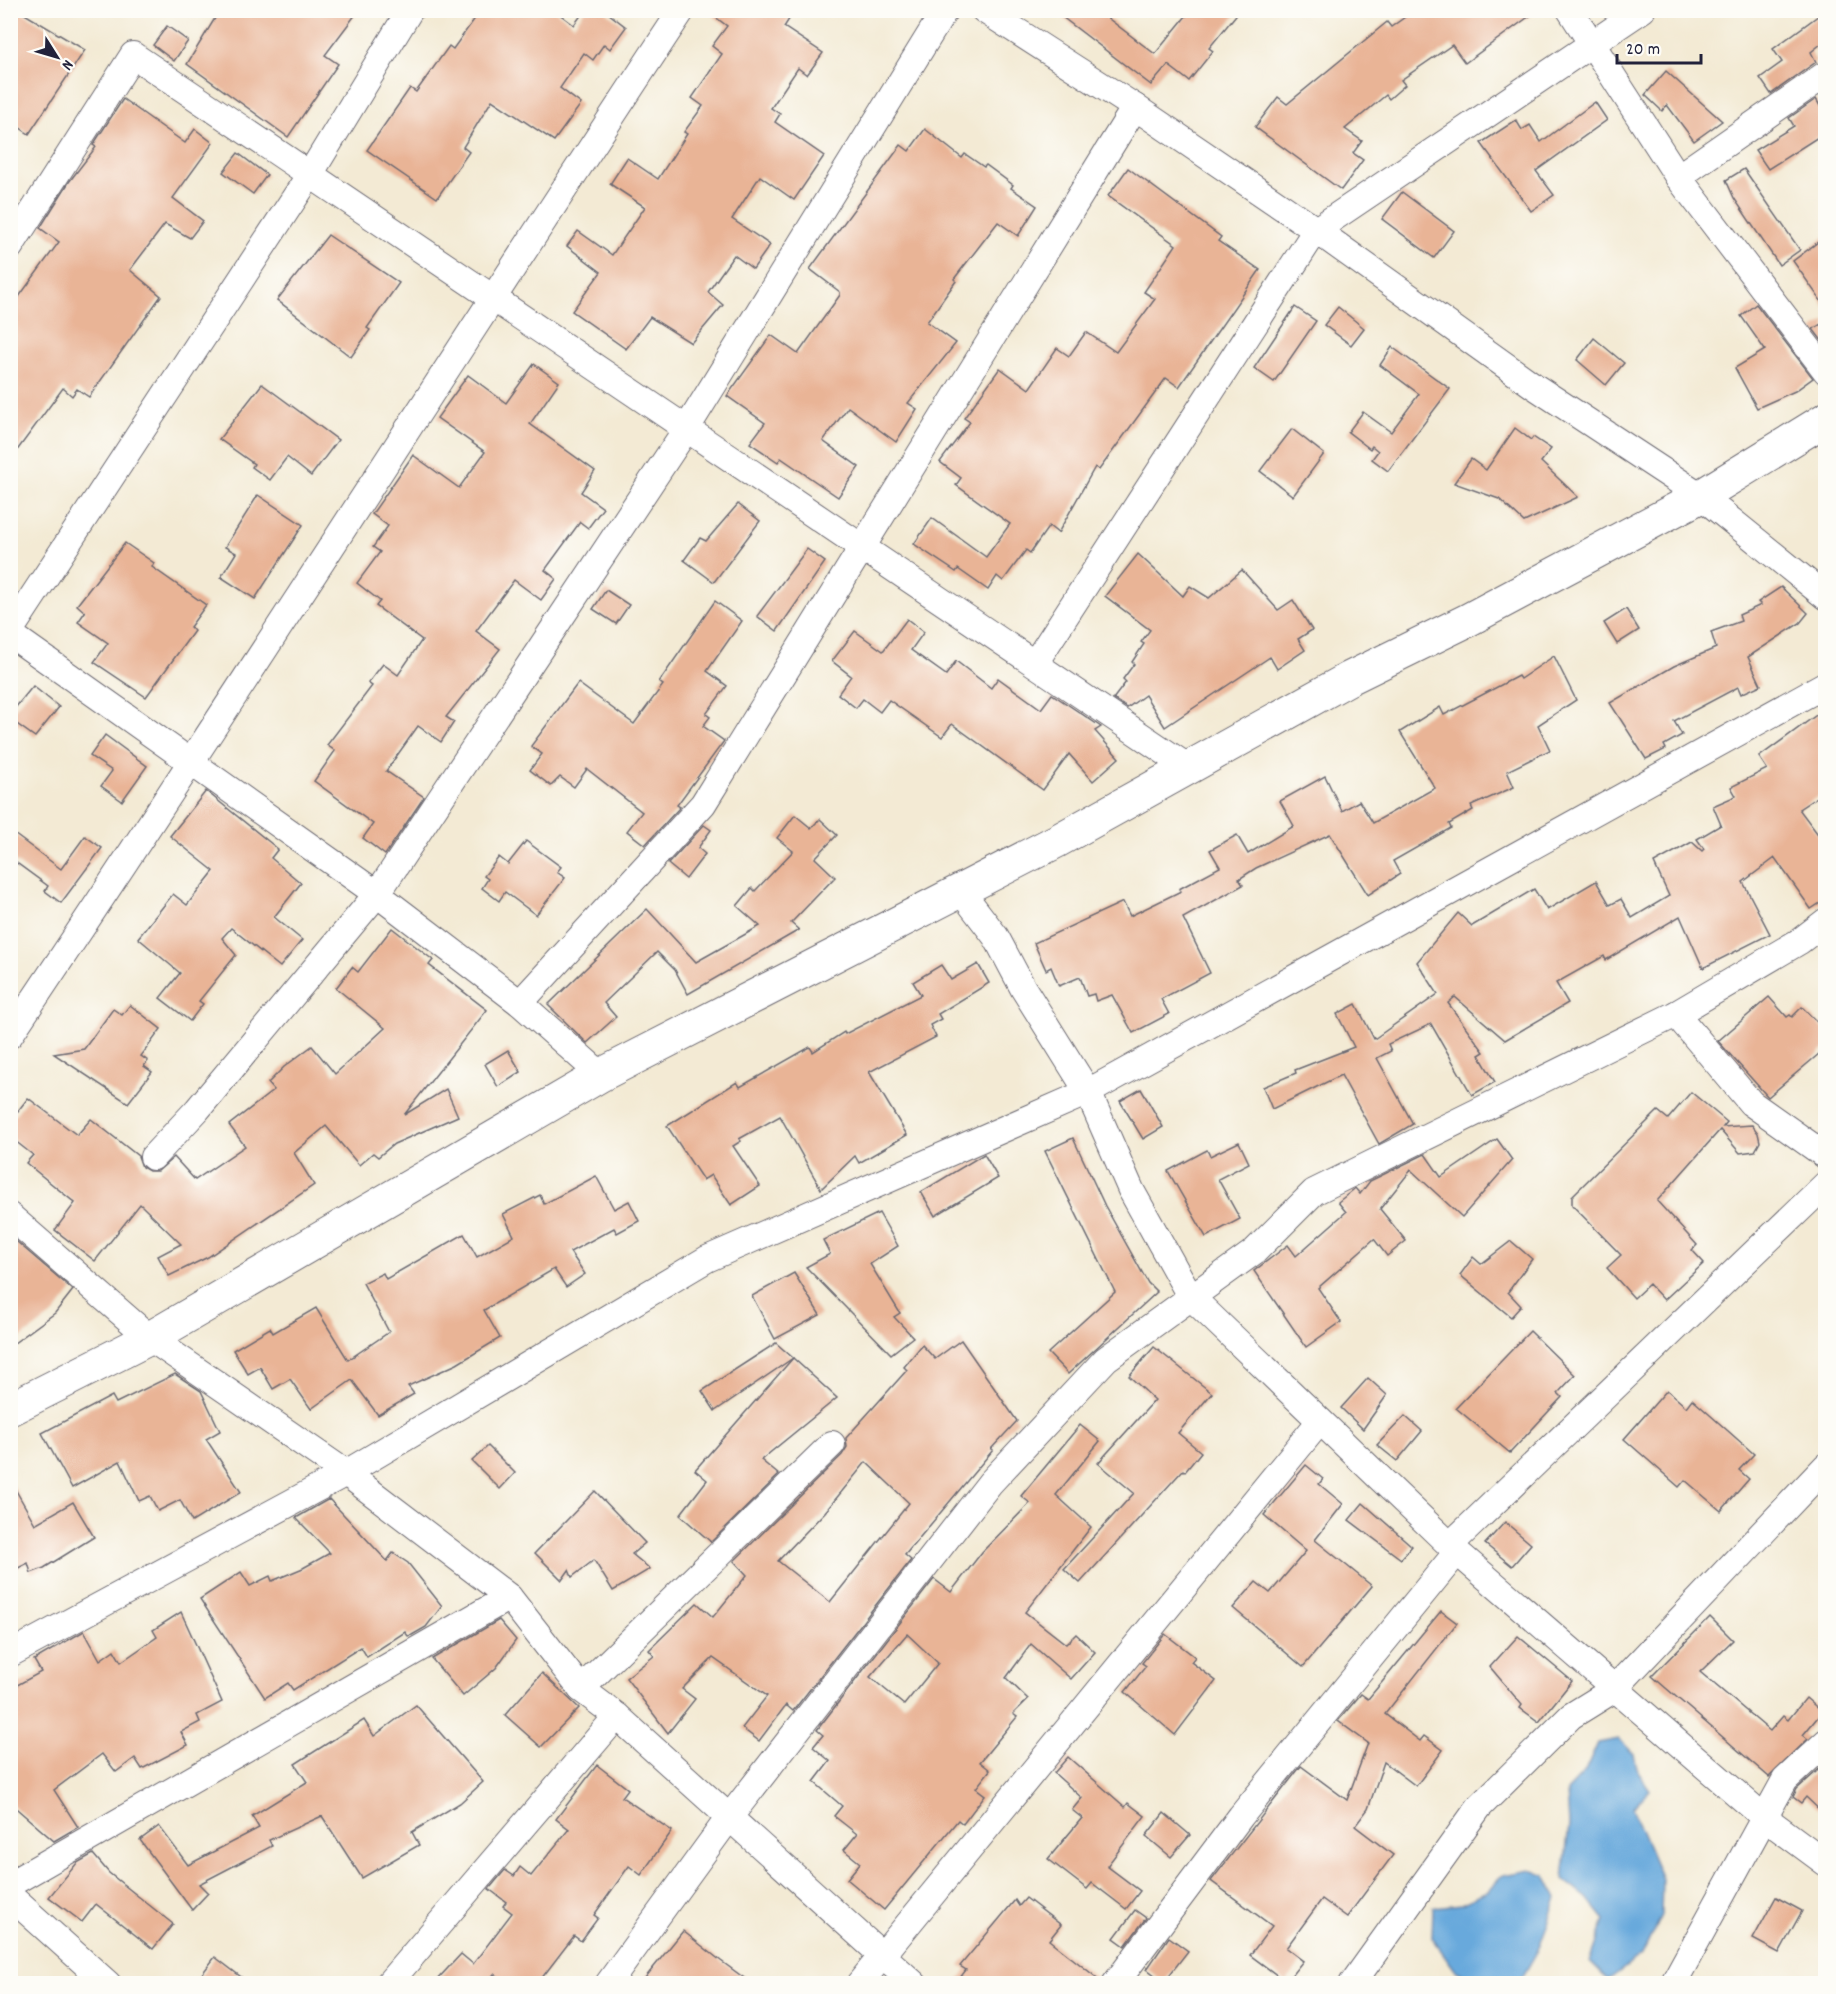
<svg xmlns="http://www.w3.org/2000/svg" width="1836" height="1994" font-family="Dekko,sans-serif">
	<rect width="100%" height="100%" fill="#fdfcf7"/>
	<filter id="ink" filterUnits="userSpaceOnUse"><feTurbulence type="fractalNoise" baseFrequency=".0167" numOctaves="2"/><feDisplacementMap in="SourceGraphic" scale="12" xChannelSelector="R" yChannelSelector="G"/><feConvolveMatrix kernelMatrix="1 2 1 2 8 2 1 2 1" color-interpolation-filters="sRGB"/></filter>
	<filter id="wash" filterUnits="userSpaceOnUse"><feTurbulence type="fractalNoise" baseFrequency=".008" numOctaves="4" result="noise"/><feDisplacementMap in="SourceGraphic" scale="24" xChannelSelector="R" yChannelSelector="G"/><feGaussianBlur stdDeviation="1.35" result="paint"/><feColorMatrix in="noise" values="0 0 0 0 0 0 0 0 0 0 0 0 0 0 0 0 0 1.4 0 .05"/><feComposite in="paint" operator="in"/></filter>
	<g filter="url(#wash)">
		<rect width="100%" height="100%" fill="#f3ead4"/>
		<g fill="#68a9dc" stroke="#45668c" stroke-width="1.5">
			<polygon points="1619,1739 1634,1754 1638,1772 1650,1790 1632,1808 1662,1879 1661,1915 1642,1955 1608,1980 1590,1962 1605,1920 1587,1898 1563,1879 1569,1825 1567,1791 1585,1772 1598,1743"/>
			<polygon points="1531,1870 1546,1876 1557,1898 1538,1950 1519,1983 1477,1983 1455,1970 1432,1938 1433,1907 1461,1904 1487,1892 1503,1875"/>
		</g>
		<g id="blocks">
			<g fill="#e9b496" fill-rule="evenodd">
				<polygon points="10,10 18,10 85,50 29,134 10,121"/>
				<polygon points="220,10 359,10 325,55 338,64 288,137 187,64"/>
				<polygon points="481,10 554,10 574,25 585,10 604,10 626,27 610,49 604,44 593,60 584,53 560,88 581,104 554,141 492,100 463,147 469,152 437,198 367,150 410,88 416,92 449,46 453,49"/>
				<polygon points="706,10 795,10 784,27 823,53 807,75 798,68 771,108 780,114 775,122 824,156 794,200 760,176 732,219 770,245 753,269 734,255 708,292 723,305 691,343 650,317 626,349 572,311 601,272 567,246 578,231 612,255 645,207 610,184 627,158 658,179 687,134 684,132 703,106 692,98 722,54 712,46 727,26"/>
				<polygon points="1053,10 1097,10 1155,54 1191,10 1240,10 1209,48 1213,51 1189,81 1168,65 1151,85"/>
				<polygon points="1415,10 1538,10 1465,63 1452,45 1401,80 1405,85 1389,99 1386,95 1345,129 1362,141 1353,153 1363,160 1341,190 1255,127 1278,97 1287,104 1387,22 1391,27"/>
				<polygon points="1826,10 1826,40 1811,52 1816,62 1771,94 1760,78 1782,62 1773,49"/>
				<polygon points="167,26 188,41 174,61 153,45"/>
				<polygon points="1666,71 1722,121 1694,141 1667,105 1662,111 1645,95"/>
				<polygon points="123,99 185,143 195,129 213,143 173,198 203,221 190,238 165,224 130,270 161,296 89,397 77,389 72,396 63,388 10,460 10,309 59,242 40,228 69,182 96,147 93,145"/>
				<polygon points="1816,99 1826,116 1826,132 1768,169 1755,150 1794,126 1789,118"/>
				<polygon points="1595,102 1607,120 1536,171 1554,195 1531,211 1481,143 1516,120 1522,130 1530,125 1541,142"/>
				<polygon points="925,129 962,158 965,154 984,167 986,165 1013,185 1011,188 1037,206 1018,236 998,222 954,279 956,281 927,322 956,343 908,403 917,409 896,442 848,407 823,441 859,467 838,497 781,458 778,462 750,443 765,423 727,396 771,335 798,354 840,295 840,292 810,269 901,145 909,151"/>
				<polygon points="238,153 267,175 253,194 223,172"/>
				<polygon points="1128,168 1221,237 1218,241 1260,270 1179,387 1166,378 1099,470 1095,467 1058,533 1049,526 1030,553 1026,550 1003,581 997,576 988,590 958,569 956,572 914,544 932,518 986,557 1010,524 956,485 961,478 940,462 970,422 964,418 1000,368 1029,389 1057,348 1069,356 1086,332 1116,352 1155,299 1144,292 1176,245 1108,196"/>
				<polygon points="1744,169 1800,250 1779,265 1734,198 1726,180"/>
				<polygon points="1402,192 1454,231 1434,258 1382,219"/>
				<polygon points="328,235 399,283 367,328 370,330 351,357 277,300"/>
				<polygon points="1826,236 1826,308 1793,261"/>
				<polygon points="1756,304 1813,378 1795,391 1757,408 1735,368 1765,350 1741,316"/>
				<polygon points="1295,307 1316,321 1274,382 1254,368"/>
				<polygon points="1338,307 1364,328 1351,345 1324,325"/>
				<polygon points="1826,321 1826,346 1813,329"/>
				<polygon points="1594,338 1624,363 1606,385 1577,360"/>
				<polygon points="1392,347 1450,389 1388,471 1372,459 1378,451 1372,446 1370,449 1348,432 1363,412 1391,432 1419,394 1380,365"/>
				<polygon points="534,364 559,382 530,424 595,471 581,492 603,508 588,528 580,522 545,570 556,579 541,600 514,580 476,631 500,649 446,717 454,722 441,742 418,726 386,771 424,797 385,855 363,838 373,824 314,781 335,751 327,745 372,686 368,683 383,664 398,675 422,640 376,606 380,601 357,583 380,552 373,547 388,526 372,514 413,455 459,488 485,452 437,418 468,375 506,403"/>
				<polygon points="262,384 338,440 311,476 287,457 270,480 252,467 254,464 219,439"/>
				<polygon points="1515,428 1531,440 1533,437 1551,449 1541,462 1578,497 1524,522 1499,499 1454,483 1471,459 1486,470"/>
				<polygon points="1292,429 1324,454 1293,496 1260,471"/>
				<polygon points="258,495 303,525 255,599 221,577 236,553 225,547"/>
				<polygon points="738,504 760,521 714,582 684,560 700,538 706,541"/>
				<polygon points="125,543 154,563 152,567 206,605 190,627 194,631 146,697 94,662 108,643 78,622 85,612 77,605"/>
				<polygon points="807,549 825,562 777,631 757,616"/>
				<polygon points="1138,554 1183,596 1190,586 1209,598 1242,570 1278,610 1293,600 1312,630 1298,639 1305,650 1277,669 1270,657 1165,727 1145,695 1127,708 1113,699 1126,682 1123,679 1134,664 1132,662 1144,644 1141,642 1150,630 1105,596"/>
				<polygon points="1781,587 1808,613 1800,623 1748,657 1761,685 1741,694 1738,687 1674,721 1682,735 1664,745 1666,749 1646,759 1610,703 1674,666 1716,648 1711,632 1741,621 1739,615 1761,605 1758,602"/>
				<polygon points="606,590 629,605 616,624 593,609"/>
				<polygon points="715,601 742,621 707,671 727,686 706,714 710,717 703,726 724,741 677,805 680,807 645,845 627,831 642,812 587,769 574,787 560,777 551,786 530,770 542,754 531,746 578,683 634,724 663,685 659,682"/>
				<polygon points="1626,609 1639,630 1617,644 1604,623"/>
				<polygon points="907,619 924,632 911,650 946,675 956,661 991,688 998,678 1041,709 1052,694 1101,727 1095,731 1119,758 1093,781 1069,754 1043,790 952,724 942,737 889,700 880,712 863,699 856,708 838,694 851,676 832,661 855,631 883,651"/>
				<polygon points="1554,656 1576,700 1538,725 1550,750 1507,771 1514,787 1471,806 1473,810 1449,824 1451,828 1393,861 1400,874 1368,895 1330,834 1256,868 1239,879 1243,885 1183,918 1210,973 1161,999 1169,1014 1133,1033 1112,995 1096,1001 1094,994 1087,996 1080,977 1059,986 1051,967 1046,970 1034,943 1123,902 1130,916 1181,891 1179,889 1220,867 1210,850 1237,835 1248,854 1294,826 1280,801 1325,776 1342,811 1359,801 1373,823 1435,788 1400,732 1440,707 1444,715 1518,676 1520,679"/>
				<polygon points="33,686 59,707 35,737 10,719 10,714"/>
				<polygon points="1826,708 1826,791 1799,809 1826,845 1826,899 1811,909 1775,858 1743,882 1770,934 1703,968 1680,916 1606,960 1604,956 1556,983 1568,1003 1505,1040 1455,997 1448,1003 1484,1052 1479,1055 1495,1082 1472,1095 1431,1024 1388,1044 1391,1051 1377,1058 1413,1124 1379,1144 1341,1075 1272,1109 1263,1087 1296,1073 1295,1070 1354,1047 1337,1014 1356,1004 1374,1039 1438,994 1417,962 1458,913 1472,926 1534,889 1547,910 1596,881 1610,905 1621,899 1632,918 1669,896 1654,863 1692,842 1702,851 1704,849 1697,839 1721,825 1713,806 1736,796 1731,787 1767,769 1759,757"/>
				<polygon points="105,735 147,766 122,801 101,786 112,771 90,756"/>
				<polygon points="206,791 278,849 271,858 301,883 274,917 302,940 280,967 231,928 222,938 236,955 199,1001 203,1004 190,1021 160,998 180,973 138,938 173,894 187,905 214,871 170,836"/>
				<polygon points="795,815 811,828 820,819 837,835 815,858 835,877 791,923 799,930 688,994 675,970 657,952 604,1003 616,1017 587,1043 548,1005 647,909 696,962 760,926 737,906 752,888 755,891 793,851 777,838"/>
				<polygon points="704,825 711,830 698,848 705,854 686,879 668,864"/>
				<polygon points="10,831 61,869 85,836 102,848 61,903 45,891 48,886 10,858"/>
				<polygon points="526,841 561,867 557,872 565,878 536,915 505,892 499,901 482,888 488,879 484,876 499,857 508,864"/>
				<polygon points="392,928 433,960 429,965 487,1010 404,1115 446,1089 458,1116 394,1144 378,1157 373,1153 359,1165 326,1126 294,1153 314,1185 208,1257 169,1276 158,1256 181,1244 140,1204 95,1261 55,1230 75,1203 26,1163 33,1155 10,1137 10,1121 28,1098 77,1135 91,1119 138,1156 142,1167 149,1171 158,1171 174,1157 195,1180 245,1146 229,1125 274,1090 268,1083 284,1067 312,1046 335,1074 385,1028 336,988 352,967 358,972"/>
				<polygon points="978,964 989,983 938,1014 941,1019 930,1025 936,1037 869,1072 907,1135 859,1163 855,1156 821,1189 780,1116 739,1139 741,1141 733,1146 760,1186 731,1205 711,1175 703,1180 667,1126 737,1082 740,1087 810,1047 813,1052 844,1032 845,1034 921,995 913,982 941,965 951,980"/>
				<polygon points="1769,997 1787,1017 1790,1015 1792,1017 1802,1007 1826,1031 1826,1048 1768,1097 1718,1041"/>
				<polygon points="130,1005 161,1029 141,1056 148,1061 144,1066 152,1072 128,1103 54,1054 84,1049 113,1009 122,1015"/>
				<polygon points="508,1050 521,1072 498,1087 485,1064"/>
				<polygon points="1141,1089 1163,1127 1143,1139 1120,1101"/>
				<polygon points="1691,1092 1727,1122 1723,1127 1752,1125 1758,1133 1760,1142 1755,1151 1740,1153 1720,1130 1657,1201 1697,1245 1692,1250 1704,1263 1664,1300 1649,1284 1634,1298 1607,1268 1621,1255 1572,1205 1572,1196 1658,1111 1668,1119"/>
				<polygon points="1073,1138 1105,1206 1148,1283 1157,1292 1068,1374 1048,1353 1115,1292 1045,1151"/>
				<polygon points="1497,1139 1512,1160 1462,1217 1411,1170 1380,1209 1406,1241 1387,1256 1374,1239 1318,1288 1341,1322 1306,1347 1254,1271 1288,1245 1296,1256 1346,1212 1338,1202 1353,1190 1355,1188 1360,1194 1370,1181 1425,1154 1441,1177"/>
				<polygon points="1239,1142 1249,1163 1218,1179 1240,1219 1206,1237 1168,1171 1207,1150 1210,1156"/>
				<polygon points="984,1154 998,1178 935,1216 921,1192"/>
				<polygon points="596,1176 614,1209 629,1201 639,1221 617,1233 614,1228 570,1252 585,1274 566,1287 554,1269 484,1310 500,1338 457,1364 408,1386 414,1394 378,1415 352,1380 311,1409 290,1379 273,1389 260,1367 248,1374 233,1350 270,1328 273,1333 316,1308 348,1360 389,1332 363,1283 383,1273 386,1279 464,1234 477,1257 514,1236 503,1214 540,1195 544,1204"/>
				<polygon points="879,1213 898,1246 870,1264 900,1313 894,1317 913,1337 891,1354 806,1267 830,1254 823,1240"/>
				<polygon points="10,1236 73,1290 55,1313 10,1346"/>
				<polygon points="1511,1241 1532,1259 1508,1292 1521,1306 1511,1317 1460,1275 1473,1257 1481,1264"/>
				<polygon points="794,1273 820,1315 775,1339 752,1296"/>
				<polygon points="1530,1331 1575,1375 1558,1393 1562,1397 1510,1453 1456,1408"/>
				<path d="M961,1340L1017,1421L991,1449L993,1450L905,1555L911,1560L793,1711L786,1705L759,1741L742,1728L767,1696L713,1658L682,1689L695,1699L668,1733L626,1678L654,1656L649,1650L697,1603L713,1617L747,1575L734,1561L842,1455L847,1447L846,1438L907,1370L904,1367L922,1345L935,1359ZM866,1462L909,1503L830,1602L778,1561L825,1512Z"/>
				<polygon points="776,1343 793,1358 715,1411 702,1391"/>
				<polygon points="1154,1347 1212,1393 1178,1433 1201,1452 1185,1472 1183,1470 1080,1583 1064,1569 1134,1493 1098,1463 1155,1400 1129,1376"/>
				<polygon points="793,1358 837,1398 761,1460 779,1475 711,1542 680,1515 707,1480 695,1470"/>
				<polygon points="175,1374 201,1391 220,1431 206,1439 241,1492 192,1522 180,1500 158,1511 150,1496 139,1501 120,1461 72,1488 42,1433 112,1396 116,1403"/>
				<polygon points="1368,1378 1387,1395 1363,1429 1341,1408"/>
				<polygon points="1667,1390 1686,1407 1692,1399 1754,1454 1739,1470 1749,1479 1721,1511 1685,1480 1679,1487 1624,1439"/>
				<polygon points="1405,1416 1422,1431 1397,1461 1377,1445"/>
				<path d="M1080,1425L1100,1441L1056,1495L1091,1527L1025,1612L1066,1644L1076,1634L1095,1652L1071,1679L1031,1644L1006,1678L1028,1699L1013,1714L1017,1717L980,1762L990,1770L976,1788L985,1795L963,1824L958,1820L884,1910L847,1879L860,1863L844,1850L857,1834L834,1816L842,1806L814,1782L830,1761L813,1747L823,1735L817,1730L934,1579L951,1592L982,1552L1030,1503L1021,1496ZM907,1634L938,1663L904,1705L870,1677Z"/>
				<polygon points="488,1446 515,1473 500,1489 472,1461"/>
				<polygon points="1306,1465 1323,1479 1319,1484 1343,1504 1315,1540 1372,1586 1303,1667 1233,1608 1256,1582 1270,1593 1306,1551 1264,1515"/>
				<polygon points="10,1480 35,1524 73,1502 94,1537 44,1568 31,1573 28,1563 10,1572"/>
				<polygon points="595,1491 645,1543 632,1554 650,1569 613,1591 594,1560 572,1577 569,1570 562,1580 535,1553"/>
				<polygon points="329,1499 387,1561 393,1553 408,1563 442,1606 426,1627 412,1635 408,1636 405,1632 367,1657 361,1647 293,1690 288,1683 265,1698 200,1599 241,1572 250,1586 270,1576 272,1581 303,1568 330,1553 296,1518"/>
				<polygon points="1363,1503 1412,1546 1401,1559 1349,1520"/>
				<polygon points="1505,1522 1531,1544 1512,1566 1485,1544"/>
				<polygon points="1441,1611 1457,1623 1385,1714 1420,1741 1424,1736 1443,1750 1416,1786 1384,1762 1368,1809 1355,1826 1393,1855 1347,1917 1322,1899 1286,1948 1303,1961 1286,1982 1250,1955 1272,1926 1211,1881 1301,1766 1347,1800 1368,1743 1338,1721 1361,1694 1368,1699"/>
				<polygon points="181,1612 222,1702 197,1715 200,1722 181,1732 188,1745 142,1769 135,1758 116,1772 102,1754 54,1790 78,1827 54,1841 10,1803 10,1689 41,1672 34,1660 84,1631 100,1660 114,1650 121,1662 157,1637 153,1630"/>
				<polygon points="1710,1617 1733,1640 1700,1672 1770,1731 1783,1716 1788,1720 1806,1698 1822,1712 1803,1735 1808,1739 1769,1777 1652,1676"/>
				<polygon points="499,1620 516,1640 496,1668 463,1696 432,1659"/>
				<polygon points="1165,1634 1195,1657 1191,1662 1216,1681 1175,1735 1125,1692 1146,1666 1142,1663"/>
				<polygon points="1518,1636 1572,1681 1539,1722 1520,1708 1522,1705 1490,1667"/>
				<polygon points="542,1673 579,1708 541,1747 505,1715"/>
				<polygon points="416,1705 483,1782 460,1803 412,1832 419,1845 362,1878 322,1816 269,1840 272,1846 199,1884 208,1893 192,1910 140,1840 159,1826 188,1865 259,1828 252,1816 307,1782 295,1764 364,1720 374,1736"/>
				<polygon points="1068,1757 1125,1807 1128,1803 1145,1816 1107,1866 1140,1891 1126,1909 1092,1883 1087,1889 1048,1859 1082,1818 1072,1810 1082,1798 1054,1773"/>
				<polygon points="1826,1763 1826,1816 1806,1797 1801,1803 1793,1797 1797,1789"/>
				<polygon points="597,1765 628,1789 622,1797 672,1831 641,1875 629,1866 594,1915 598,1918 581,1941 574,1936 538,1983 506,1983 494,1974 490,1979 495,1983 434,1983 461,1954 473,1964 512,1913 503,1906 506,1902 489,1889 505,1870 514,1876 520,1867 531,1876 569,1829 556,1819"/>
				<polygon points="1164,1813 1190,1835 1171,1857 1146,1836"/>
				<polygon points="93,1854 109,1873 173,1924 153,1949 96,1904 82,1922 49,1897 77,1863"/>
				<polygon points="1776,1897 1802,1911 1779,1953 1753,1939"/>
				<polygon points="1026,1898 1061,1925 1049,1940 1101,1981 1100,1983 956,1983 966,1970 960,1966 1015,1900 1019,1906"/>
				<polygon points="1135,1910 1146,1918 1125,1946 1114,1938"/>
				<polygon points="683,1931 721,1961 751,1983 641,1983"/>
				<polygon points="1169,1937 1188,1951 1164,1982 1147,1969"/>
				<polygon points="215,1957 249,1983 195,1983"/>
			</g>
		</g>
	</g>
	<g filter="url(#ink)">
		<use href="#blocks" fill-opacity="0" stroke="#6b6871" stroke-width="1.5"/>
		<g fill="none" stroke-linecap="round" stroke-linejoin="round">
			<g stroke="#6b6871" stroke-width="28">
				<g id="street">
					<polyline points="984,10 1135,107 1316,230 1534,386 1701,496 1826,597"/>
					<polyline points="1570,10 1678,177 1826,371"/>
					<polyline points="1678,177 1826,74"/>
					<polyline points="10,247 133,55 1189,768"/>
					<polyline points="10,631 309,176 410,10"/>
					<polyline points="10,634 377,894 520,1003 601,1075"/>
					<polyline points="1035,663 1316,230 1642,10"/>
					<polyline points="960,890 996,937 1023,988 1088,1092 1131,1190 1190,1296 1457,1552 1765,1818 1826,1863"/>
					<polyline points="520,1003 703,804 1135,107"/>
					<polyline points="1676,1014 1751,1103 1826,1156"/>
					<path d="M10,1035C238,696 456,351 682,10"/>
					<polyline points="153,1157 197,1110 377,894 687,428 945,10"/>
					<polyline points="10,1216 150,1338 346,1473 509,1597 581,1689 617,1716 914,1984"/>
					<polyline points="1450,1545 1826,1184"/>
					<polyline points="10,1654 346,1473 707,1259 1088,1092 1826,684"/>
					<polyline points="581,1689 832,1444"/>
					<polyline points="10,1884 509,1597"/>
					<polyline points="10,1896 108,1984"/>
					<polyline points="388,1984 617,1716"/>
					<polyline points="608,1984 728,1819 990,1483 1106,1359 1255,1251 1314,1192 1676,1014 1800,941 1826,921"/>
					<polyline points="859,1984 1320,1421"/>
					<polyline points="1115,1984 1241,1816 1457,1552"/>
					<polyline points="1352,1984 1479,1807 1571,1716 1613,1690 1826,1466"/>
					<polyline points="1673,1984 1785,1780 1826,1742"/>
				</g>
			</g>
			<g stroke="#6b6871" stroke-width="35">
				<polyline id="secondary" points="10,1409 150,1338 601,1075 1057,841 1350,678 1468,620 1701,496 1826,419"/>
			</g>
			<use href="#street" stroke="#fff" stroke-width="26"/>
			<use href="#secondary" stroke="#fff" stroke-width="33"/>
		</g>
	</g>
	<rect width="1836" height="1994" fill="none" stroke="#fdfcf7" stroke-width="36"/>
	<g transform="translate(57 57) rotate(127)" stroke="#fdfcf7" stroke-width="4.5" paint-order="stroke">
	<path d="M0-4.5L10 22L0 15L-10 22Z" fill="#22223b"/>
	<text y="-9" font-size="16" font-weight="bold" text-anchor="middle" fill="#22223b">N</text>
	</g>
	<path d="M1617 54v9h84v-9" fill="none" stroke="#22223b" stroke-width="3"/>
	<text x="1626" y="54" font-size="18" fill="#22223b" stroke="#fdfcf7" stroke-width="4.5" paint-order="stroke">20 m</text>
</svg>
